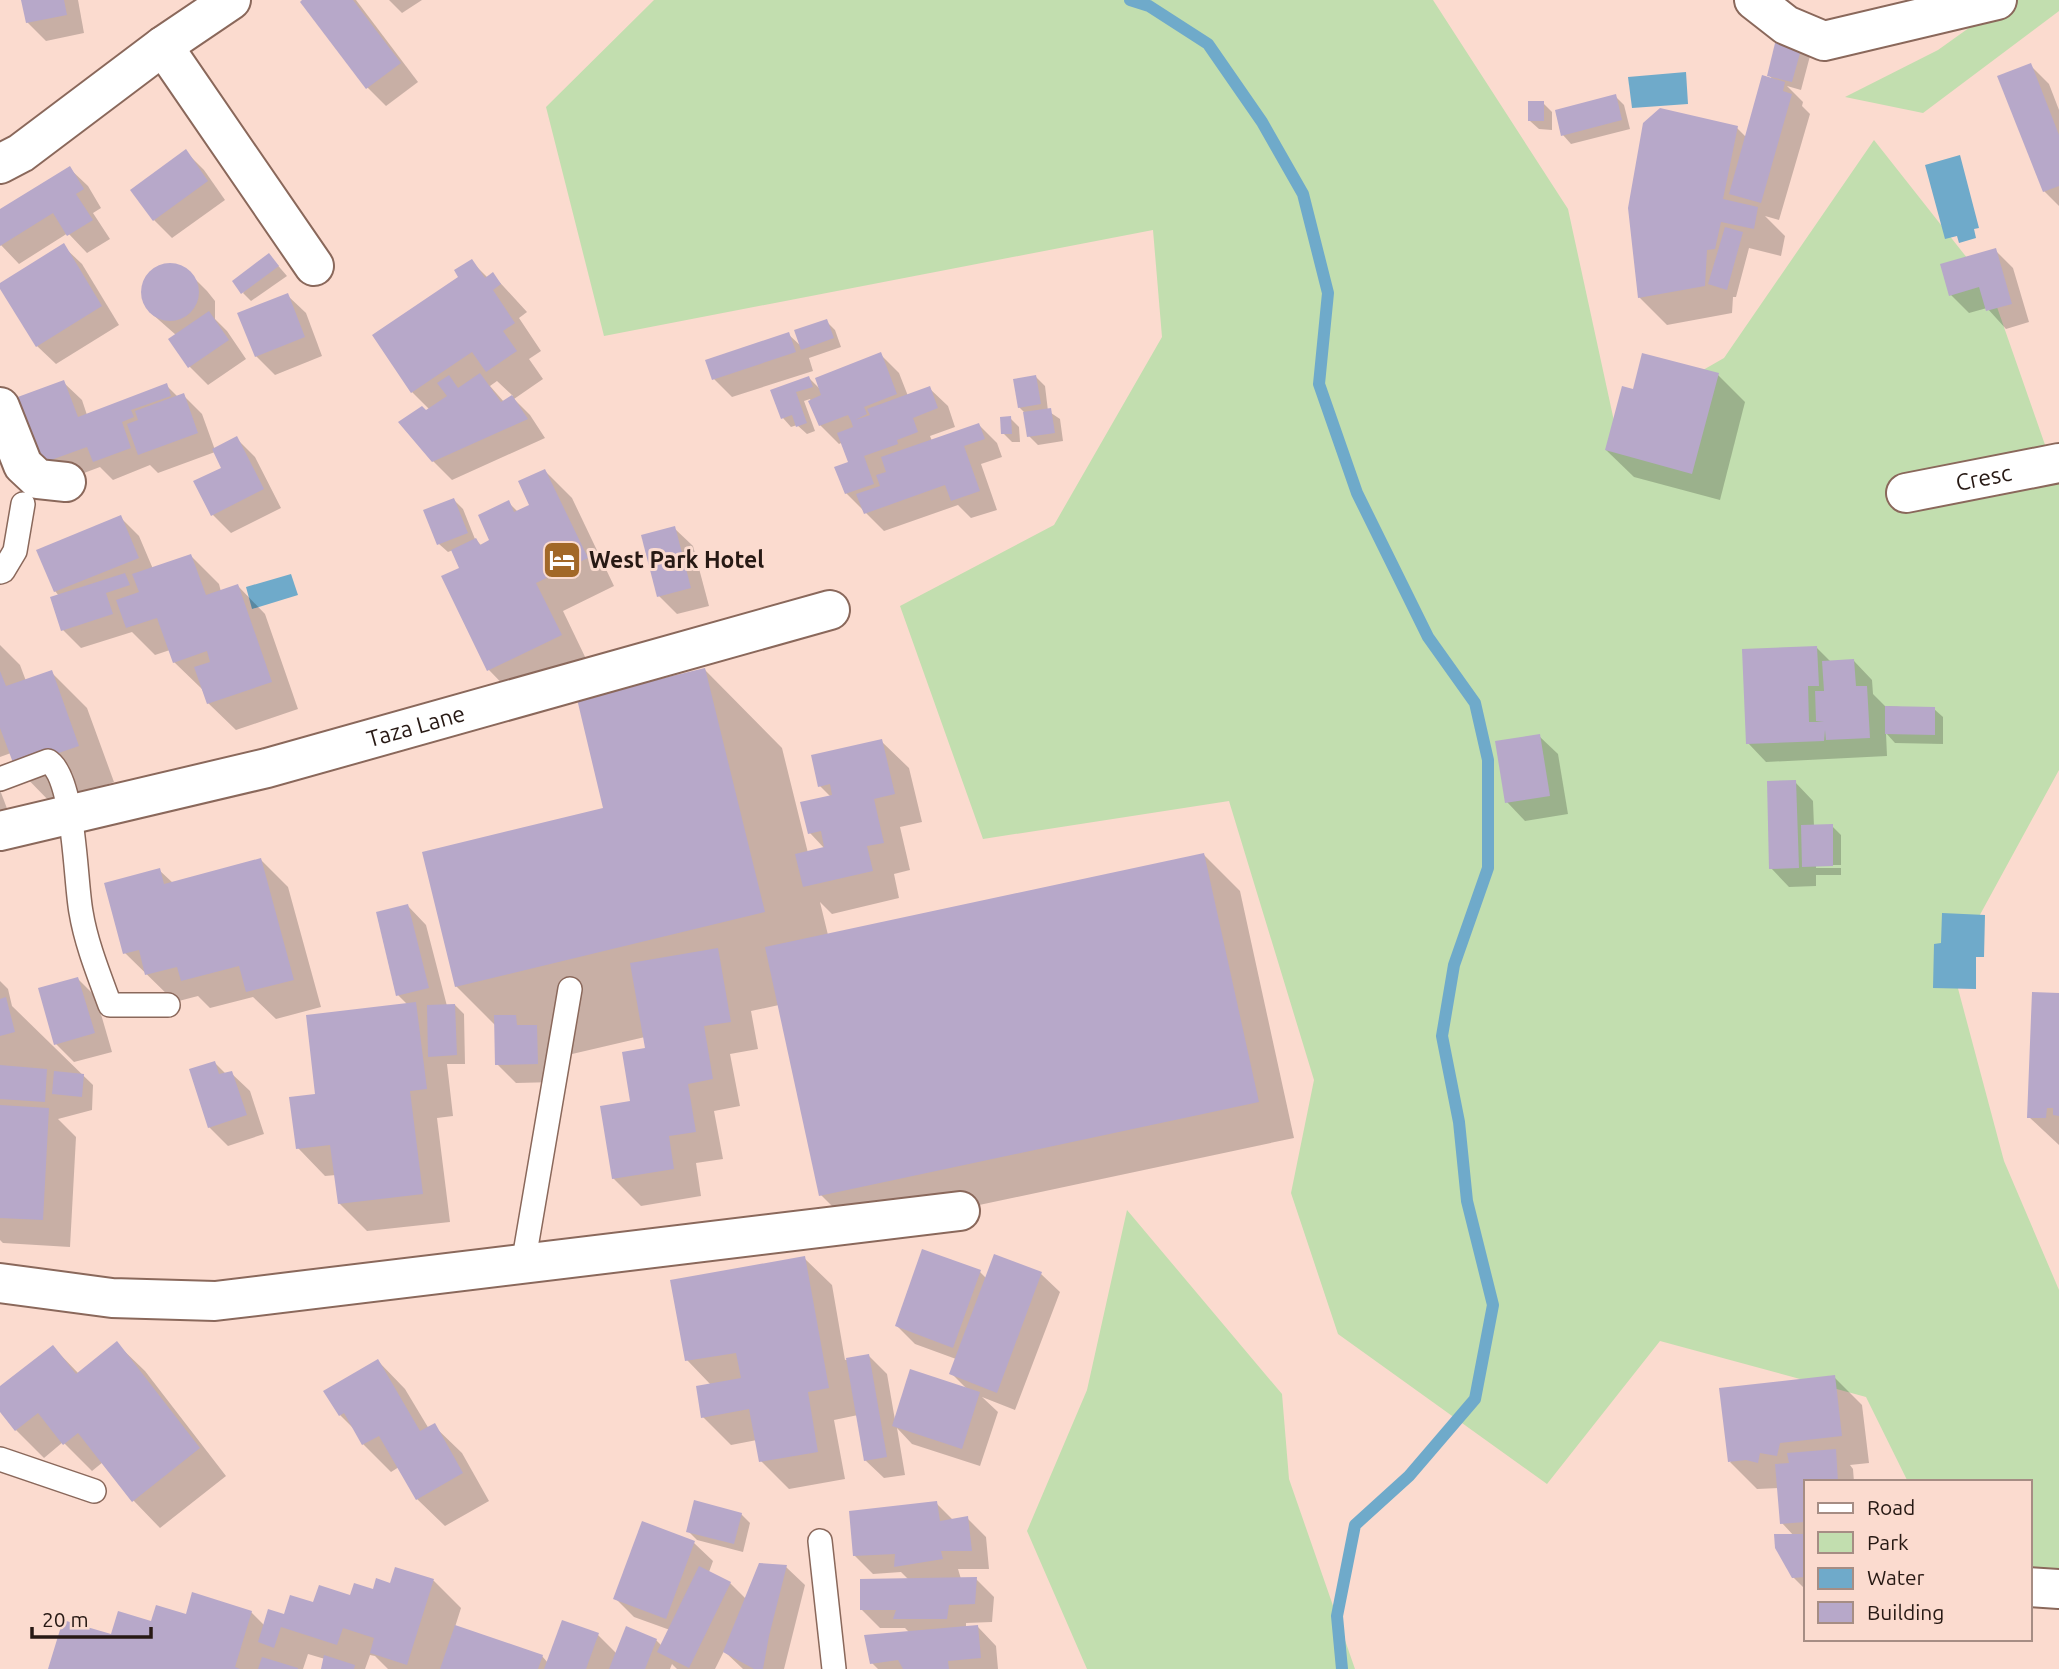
<svg xmlns="http://www.w3.org/2000/svg" width="2059" height="1669" font-family="Ubuntu,sans-serif">
	<rect width="100%" height="100%" fill="#fbdbcf"/>
	<g fill="#c2deaf">
		<polygon points="654,0 1433,0 1568,209 1614,421 1724,358 1874,140 1990,287 2059,485 2059,770 1952,966 2004,1161 2059,1290 2059,1609 2029,1602 2029,1482 1908,1482 1866,1397 1660,1341 1547,1484 1338,1334 1291,1193 1314,1080 1229,801 983,839 900,606 1054,525 1162,337 1153,230 604,336 546,107"/>
		<polygon points="2008,0 2059,0 2059,11 1923,113 1845,97 1938,50"/>
		<polygon points="1127,1210 1282,1394 1289,1479 1355,1669 1087,1669 1027,1531 1087,1390"/>
	</g>
	<g fill="#6faaca">
		<polygon points="1686,72 1688,104 1632,108 1628,77"/>
		<polygon points="1960,155 1979,228 1974,229 1976,238 1959,243 1957,236 1945,239 1925,165"/>
		<polygon points="291,574 298,595 252,609 246,587"/>
		<polygon points="1942,913 1985,915 1984,957 1976,957 1976,989 1933,988 1934,944 1941,943"/>
	</g>
	<g fill="#0003" fill-rule="evenodd">
		<polygon points="23,0 78,0 84,33 46,41 27,22"/>
		<polygon points="305,0 356,0 418,82 386,106 368,88"/>
		<polygon points="389,0 422,0 402,13"/>
		<polygon points="1801,47 1810,56 1801,90 1787,86 1803,102 1802,106 1810,114 1779,220 1765,216 1785,236 1781,256 1749,248 1736,297 1733,297 1732,313 1667,325 1639,297 1737,128 1746,137 1774,81 1769,75"/>
		<polygon points="2030,65 2049,84 2059,110 2059,206 2044,191"/>
		<polygon points="1615,96 1624,105 1630,129 1571,144 1563,135"/>
		<polygon points="1543,103 1552,112 1552,130 1539,129 1530,121"/>
		<polygon points="185,151 204,170 225,200 172,238 154,220"/>
		<polygon points="69,168 88,186 101,208 93,213 110,239 87,253 68,233 19,264 0,244 0,211"/>
		<polygon points="63,246 82,264 119,325 56,364 37,346 0,286"/>
		<polygon points="1995,250 2013,268 2029,322 2006,329 1987,308 1969,313 1951,295"/>
		<polygon points="269,255 287,276 251,301 243,293"/>
		<path d="M471,261L488,278L493,275L527,312L519,318L541,351L529,359L543,379L514,399L530,415L545,438L452,480L433,461L426,412L430,410L412,392L374,336L460,277ZM497,381L513,396L504,402L490,386Z"/>
		<polygon points="165,265 177,265 188,272 207,291 215,301 215,319 227,331 246,359 208,385 190,367 171,339 176,335 151,313 144,303 142,290 145,278 154,269"/>
		<polygon points="287,295 306,313 322,356 275,375 256,356"/>
		<polygon points="826,321 835,330 841,347 809,358 813,371 732,397 714,379 788,334 801,346"/>
		<polygon points="880,354 899,373 908,396 929,388 948,406 955,427 930,436 932,441 979,425 997,443 1002,457 981,464 997,510 971,518 958,505 884,531 846,493 850,463 843,442 839,444 820,425 810,399 804,401 815,431 807,434 797,425 791,427 783,418 773,391 809,378 822,391"/>
		<polygon points="1718,375 1745,402 1720,500 1634,477 1606,450 1634,391"/>
		<polygon points="1036,377 1045,386 1048,411 1060,419 1063,441 1038,445 1029,436 1025,413 1019,407"/>
		<polygon points="63,382 82,400 87,415 166,385 178,397 183,395 202,414 215,450 237,439 255,457 281,508 231,533 213,515 223,469 215,452 158,473 150,465 113,480 100,467 60,482 42,463"/>
		<polygon points="1010,418 1019,427 1020,442 1012,442 1003,433"/>
		<polygon points="545,471 572,498 614,586 563,611 588,663 516,698 489,670 444,577 461,569 453,550 448,552 439,544 454,500 463,509 475,539 482,546 492,541 508,502 518,512 532,506"/>
		<polygon points="120,517 139,536 153,569 191,556 219,584 221,592 238,586 265,614 298,709 236,730 208,703 202,689 174,662 170,650 155,655 132,632 81,648 63,630 59,596 55,591"/>
		<polygon points="674,528 693,546 709,606 677,614 659,596"/>
		<polygon points="0,645 20,665 26,681 51,672 87,708 114,782 52,804 16,767 11,753 0,757"/>
		<polygon points="1817,648 1831,662 1854,661 1872,680 1873,694 1885,706 1934,709 1943,717 1943,744 1895,743 1886,733 1887,756 1766,762 1748,743"/>
		<polygon points="705,670 782,748 808,853 825,849 810,833 831,797 820,786 881,741 909,768 922,822 900,827 910,870 894,874 899,898 832,914 820,902 828,935 1204,855 1240,891 1294,1138 857,1231 821,1195 779,1005 751,1011 758,1049 730,1054 740,1106 714,1111 723,1159 696,1163 701,1196 641,1206 613,1178 647,1049 645,1037 555,1058 556,1082 516,1083 497,1064 496,1026 456,986 605,810"/>
		<polygon points="1539,736 1558,754 1568,814 1525,821 1507,802"/>
		<polygon points="1795,782 1813,801 1814,827 1832,826 1841,835 1841,865 1816,865 1816,868 1841,868 1841,875 1816,875 1816,886 1789,887 1771,868"/>
		<polygon points="0,790 11,819 0,823"/>
		<polygon points="261,860 288,887 321,1007 276,1019 253,997 210,1008 198,996 175,1002 125,953 159,870 173,883"/>
		<polygon points="408,906 426,925 447,1006 455,1005 464,1014 465,1064 447,1064 453,1116 437,1118 450,1222 367,1231 339,1203 336,1175 325,1176 298,1148 317,1096 408,1005 398,995"/>
		<polygon points="78,979 96,997 112,1052 74,1062 56,1044"/>
		<polygon points="0,981 8,989 12,1006 93,1085 92,1110 58,1119 76,1137 70,1247 3,1243 0,1240"/>
		<polygon points="2059,995 2059,1145 2029,1117"/>
		<polygon points="215,1063 226,1074 231,1073 250,1091 264,1134 228,1146 209,1127"/>
		<polygon points="804,1258 832,1285 845,1360 869,1356 887,1374 895,1420 968,1390 951,1373 956,1359 915,1344 897,1326 980,1272 987,1279 1041,1274 1060,1292 1015,1410 982,1397 998,1412 980,1466 912,1444 897,1428 905,1475 884,1478 865,1460 858,1415 834,1420 845,1479 789,1489 761,1461 757,1440 731,1445 703,1417 711,1385 687,1360"/>
		<polygon points="117,1344 145,1371 226,1476 160,1528 133,1500 103,1462 92,1471 63,1442 44,1458 16,1430 0,1409 0,1388 53,1347 79,1374"/>
		<polygon points="378,1361 405,1389 429,1429 434,1426 462,1453 489,1501 445,1526 417,1499 399,1467 391,1472 363,1444 356,1431 340,1415"/>
		<polygon points="1834,1377 1862,1405 1869,1463 1850,1465 1853,1469 1854,1482 1805,1482 1805,1589 1793,1577 1794,1536 1782,1523 1779,1488 1757,1489 1730,1462"/>
		<polygon points="936,1503 953,1520 967,1518 986,1537 989,1569 958,1569 961,1579 976,1579 994,1597 992,1622 966,1623 966,1628 978,1627 996,1646 998,1669 878,1669 872,1663 910,1633 905,1628 880,1628 862,1610 909,1580 901,1572 873,1574 854,1555"/>
		<polygon points="741,1514 750,1523 743,1552 697,1540 688,1531"/>
		<polygon points="643,1524 694,1543 713,1561 709,1572 730,1583 746,1599 786,1567 805,1585 784,1669 743,1669 724,1651 715,1669 677,1669 672,1664 670,1669 388,1669 375,1656 370,1655 365,1669 322,1669 325,1659 308,1654 303,1669 50,1669 112,1636 152,1623 187,1616 251,1612 265,1626 314,1604 351,1597 391,1585 397,1569 434,1581 461,1608 455,1627 542,1656 548,1663 598,1635 617,1654 656,1640 662,1646 670,1630 634,1617 615,1598"/>
	</g>
	<g fill="none" stroke-linecap="round" stroke-linejoin="round">
		<polyline stroke="#6faaca" stroke-width="12" points="1130,0 1149,6 1208,44 1262,122 1303,194 1328,293 1319,384 1357,493 1428,637 1475,703 1488,760 1488,868 1454,965 1442,1036 1459,1122 1467,1201 1493,1305 1475,1399 1409,1476 1355,1525 1337,1616 1342,1669"/>
	</g>
	<g fill="#b7a8c9">
		<polygon points="21,0 64,0 67,15 26,23"/>
		<polygon points="302,0 353,0 401,63 366,89 300,2"/>
		<polygon points="1776,39 1802,46 1792,82 1767,76"/>
		<polygon points="2031,63 2059,135 2059,186 2043,192 1997,76"/>
		<polygon points="1762,75 1785,82 1783,91 1792,94 1761,203 1729,194"/>
		<polygon points="1616,94 1622,120 1561,136 1555,110"/>
		<rect x="1528" y="101" width="16" height="20"/>
		<polygon points="1660,108 1738,126 1723,199 1758,207 1754,229 1721,222 1715,249 1707,250 1705,286 1638,298 1628,208 1643,123"/>
		<polygon points="186,149 208,181 153,221 130,190"/>
		<polygon points="70,166 84,189 76,194 93,220 67,236 53,213 0,246 0,209"/>
		<polygon points="1725,227 1743,232 1727,290 1708,284"/>
		<polygon points="64,243 102,306 36,347 0,289 0,283"/>
		<polygon points="1996,248 2012,304 1986,311 1979,287 1949,296 1940,264"/>
		<polygon points="269,253 279,266 241,294 232,281"/>
		<polygon points="472,259 485,278 493,272 501,284 493,290 515,323 503,331 517,351 486,372 472,352 411,393 372,335 458,277 454,270"/>
		<circle cx="170" cy="292" r="29"/>
		<polygon points="288,293 305,337 255,357 237,313"/>
		<polygon points="209,311 229,340 188,368 168,339"/>
		<polygon points="827,319 834,338 801,350 794,330"/>
		<polygon points="789,332 796,352 712,380 705,360"/>
		<polygon points="881,352 897,394 864,407 867,414 855,420 870,415 867,409 930,386 938,408 913,418 918,432 897,440 898,444 864,456 874,484 845,494 834,467 848,462 837,433 853,427 851,421 848,415 819,426 808,401 821,395 815,378"/>
		<polygon points="1642,353 1719,373 1692,474 1605,450 1622,386 1633,389"/>
		<polygon points="480,373 501,402 512,395 528,419 432,462 398,422 422,406 426,410 447,396 437,383 449,375 458,388"/>
		<polygon points="1036,375 1041,404 1018,408 1013,379"/>
		<polygon points="809,376 813,387 796,392 807,423 796,427 792,415 781,419 770,390"/>
		<polygon points="64,380 78,417 167,383 171,396 131,410 134,417 122,422 131,448 93,462 87,447 40,464 15,398"/>
		<polygon points="184,393 198,433 138,455 127,424 138,420 135,411"/>
		<polygon points="1051,408 1055,433 1027,437 1023,412"/>
		<polygon points="1011,416 1012,434 1001,434 1000,417"/>
		<polygon points="979,423 985,439 964,446 980,491 951,501 945,485 864,514 856,494 880,486 876,475 886,472 881,457"/>
		<polygon points="237,436 264,489 211,516 193,481 221,468 212,449"/>
		<polygon points="545,469 588,558 536,583 562,635 487,671 441,576 459,568 451,550 476,538 480,545 489,540 478,515 509,500 514,512 529,505 518,481"/>
		<polygon points="454,498 468,533 437,545 423,510"/>
		<polygon points="121,515 139,558 54,592 36,550"/>
		<polygon points="675,526 691,588 657,597 641,535"/>
		<polygon points="191,554 206,595 238,584 272,682 207,704 194,667 210,662 207,651 173,663 157,618 126,628 116,600 139,592 132,574"/>
		<polygon points="125,573 130,585 106,593 113,614 61,631 50,597"/>
		<polygon points="1817,646 1819,686 1808,686 1809,722 1824,722 1816,721 1815,691 1824,691 1822,661 1854,659 1856,686 1867,686 1870,738 1826,740 1825,730 1824,741 1746,744 1742,649"/>
		<polygon points="705,668 765,912 455,987 422,852 603,808 577,699"/>
		<polygon points="52,670 79,746 15,768 0,728 0,671 6,686"/>
		<polygon points="1885,706 1935,707 1935,735 1885,734"/>
		<polygon points="1540,734 1550,796 1505,803 1495,741"/>
		<polygon points="882,739 895,794 874,799 884,843 867,846 873,871 803,887 795,854 824,847 821,831 808,834 800,802 832,795 830,784 818,787 811,755"/>
		<polygon points="1796,780 1799,868 1769,869 1767,781"/>
		<polygon points="1833,824 1833,866 1802,867 1801,825"/>
		<polygon points="1204,853 1259,1102 819,1196 765,947"/>
		<polygon points="261,858 294,980 246,992 239,966 181,981 177,967 145,975 139,950 123,954 104,883 160,868 164,884"/>
		<polygon points="408,904 429,988 396,996 376,912"/>
		<polygon points="718,948 731,1022 704,1026 713,1079 688,1084 696,1132 669,1136 674,1169 612,1179 600,1106 630,1101 622,1052 645,1048 630,963"/>
		<polygon points="78,977 95,1033 54,1045 38,988"/>
		<polygon points="2032,992 2059,993 2059,1116 2053,1115 2053,1108 2047,1108 2046,1118 2027,1118"/>
		<polygon points="6,997 15,1032 0,1036 0,999"/>
		<polygon points="416,1002 427,1089 410,1091 423,1194 338,1204 330,1145 296,1149 289,1097 315,1094 306,1015"/>
		<polygon points="455,1004 457,1055 428,1057 427,1005"/>
		<polygon points="494,1015 516,1015 517,1025 537,1025 538,1064 495,1065"/>
		<polygon points="215,1061 219,1074 232,1071 247,1115 208,1128 189,1069"/>
		<polygon points="0,1065 47,1069 45,1102 0,1099"/>
		<polygon points="54,1071 84,1074 82,1097 52,1094"/>
		<polygon points="0,1105 49,1108 43,1220 0,1218"/>
		<polygon points="922,1249 981,1270 953,1348 895,1326"/>
		<polygon points="994,1254 1042,1272 997,1393 949,1374"/>
		<polygon points="805,1256 829,1388 808,1392 818,1452 759,1462 749,1409 701,1418 696,1386 741,1378 736,1353 685,1361 670,1280"/>
		<polygon points="117,1341 200,1448 132,1502 78,1433 63,1445 38,1413 15,1431 0,1412 0,1386 53,1345 76,1374"/>
		<polygon points="869,1354 887,1457 864,1461 846,1358"/>
		<polygon points="378,1359 420,1431 435,1423 463,1473 416,1500 379,1436 362,1445 344,1413 339,1416 323,1391"/>
		<polygon points="910,1369 980,1392 962,1449 892,1426"/>
		<polygon points="1835,1375 1842,1436 1780,1443 1777,1456 1760,1453 1758,1463 1746,1460 1728,1462 1719,1388"/>
		<polygon points="1836,1449 1838,1482 1805,1482 1805,1522 1780,1524 1775,1464 1789,1463 1787,1453"/>
		<polygon points="694,1500 742,1513 734,1544 686,1532"/>
		<polygon points="937,1501 940,1521 968,1516 972,1551 941,1551 943,1559 894,1567 895,1554 853,1556 849,1511"/>
		<polygon points="642,1521 695,1541 666,1619 613,1599"/>
		<polygon points="1774,1534 1805,1534 1805,1577 1792,1578 1775,1548"/>
		<polygon points="759,1563 787,1565 769,1636 763,1669 754,1669 723,1652"/>
		<polygon points="699,1566 731,1582 689,1668 657,1652"/>
		<polygon points="395,1567 434,1579 407,1665 370,1653 374,1638 343,1628 337,1645 281,1627 274,1648 258,1642 268,1609 284,1614 290,1595 313,1602 319,1585 350,1595 354,1583 373,1589 376,1578 390,1583"/>
		<polygon points="977,1577 975,1604 949,1605 947,1619 893,1619 896,1610 860,1610 860,1579"/>
		<polygon points="192,1592 252,1611 235,1667 240,1669 48,1669 63,1620 111,1634 118,1611 151,1621 156,1605 186,1614"/>
		<polygon points="562,1620 599,1633 586,1669 544,1669"/>
		<polygon points="455,1625 543,1655 538,1669 440,1669"/>
		<polygon points="978,1625 981,1658 948,1661 949,1669 903,1669 898,1660 870,1664 864,1635"/>
		<polygon points="626,1626 657,1639 645,1669 609,1669"/>
		<polygon points="324,1655 355,1665 354,1669 321,1669"/>
		<polygon points="262,1657 298,1668 298,1669 258,1669"/>
	</g>
	<g fill="none" stroke-linecap="round" stroke-linejoin="round">
		<g stroke="#8a685b" stroke-width="26">
			<g id="lane">
				<polyline points="0,572 3,571 15,551 23,504"/>
				<path d="M0,779L48,761C75,777 75,881 81,912C86,943 99,975 110,1005H168"/>
				<polyline points="523,1265 570,989"/>
				<polyline points="0,1459 94,1491"/>
				<polyline points="820,1541 834,1669"/>
			</g>
		</g>
		<g stroke="#8a685b" stroke-width="42">
			<g id="street">
				<polyline points="1754,0 1786,25 1824,41 1997,0"/>
				<polyline points="163,46 314,266"/>
				<polyline points="0,164 21,153 163,46 231,0"/>
				<polyline points="0,407 23,465 38,479 66,482"/>
				<path id="s1" d="M1906,493L2059,463"/>
				<path id="s2" d="M0,831L267,768L830,610"/>
				<polyline points="0,1283 112,1298 215,1301 960,1211"/>
				<polyline points="2029,1587 2059,1589"/>
			</g>
		</g>
		<use href="#lane" stroke="#fff" stroke-width="23"/>
		<use href="#street" stroke="#fff" stroke-width="38"/>
	</g>
	<defs>
		<g id="hotel-square" transform="scale(2.0125)"><rect x="-9" y="-9" width="18" height="18" rx="4" fill="#a26828" stroke="#fbdbcf"/><path d="M-6-4.5h1.5V1H6V5H4.5V3h-9V5H-6ZM-4 0a1.8 1.8 0 1 1 3.6 0ZM.5 0V-2.5h3Q6-2.5 6 0Z" fill="#fff"/></g>
	</defs>
	<g fill-rule="evenodd">
		<use href="#hotel-square" x="562" y="560"/>
	</g>
	<g text-anchor="middle" stroke-width="6" stroke-linejoin="round" paint-order="stroke">
		<g font-size="23" fill="#271914" stroke="#fbdbcf">
			<text dy="8" stroke="none"><textPath href="#s1" startOffset="79">Cresc</textPath></text>
			<text dy="8" stroke="none"><textPath href="#s2" startOffset="429">Taza Lane</textPath></text>
		</g>
		<g font-size="23" font-weight="bold" fill="#271914" stroke="#fbdbcf" text-anchor="start">
			<text x="589" y="568">West Park Hotel</text>
		</g>
	</g>
	<rect x="1804" y="1480" width="228" height="161" fill="#fbdbcf" stroke="#a68d84" stroke-width="2"/>
	<rect x="1818" y="1503" width="35" height="10" fill="#ffffff" stroke="#a68d84" stroke-width="2"/>
	<text x="1867" y="1515" font-size="21" fill="#271914">Road</text>
	<rect x="1818" y="1532" width="35" height="21" fill="#c2deaf" stroke="#a68d84" stroke-width="2"/>
	<text x="1867" y="1550" font-size="21" fill="#271914">Park</text>
	<rect x="1818" y="1568" width="35" height="21" fill="#6faaca" stroke="#a68d84" stroke-width="2"/>
	<text x="1867" y="1585" font-size="21" fill="#271914">Water</text>
	<rect x="1818" y="1602" width="35" height="21" fill="#b7a8c9" stroke="#a68d84" stroke-width="2"/>
	<text x="1867" y="1620" font-size="21" fill="#271914">Building</text>
	<path d="M32 1627v10h119v-10" fill="none" stroke="#271914" stroke-width="3.5"/>
	<text x="42" y="1627" font-size="21" fill="#271914" stroke="#fbdbcf" stroke-width="5" paint-order="stroke">20 m</text>
</svg>
